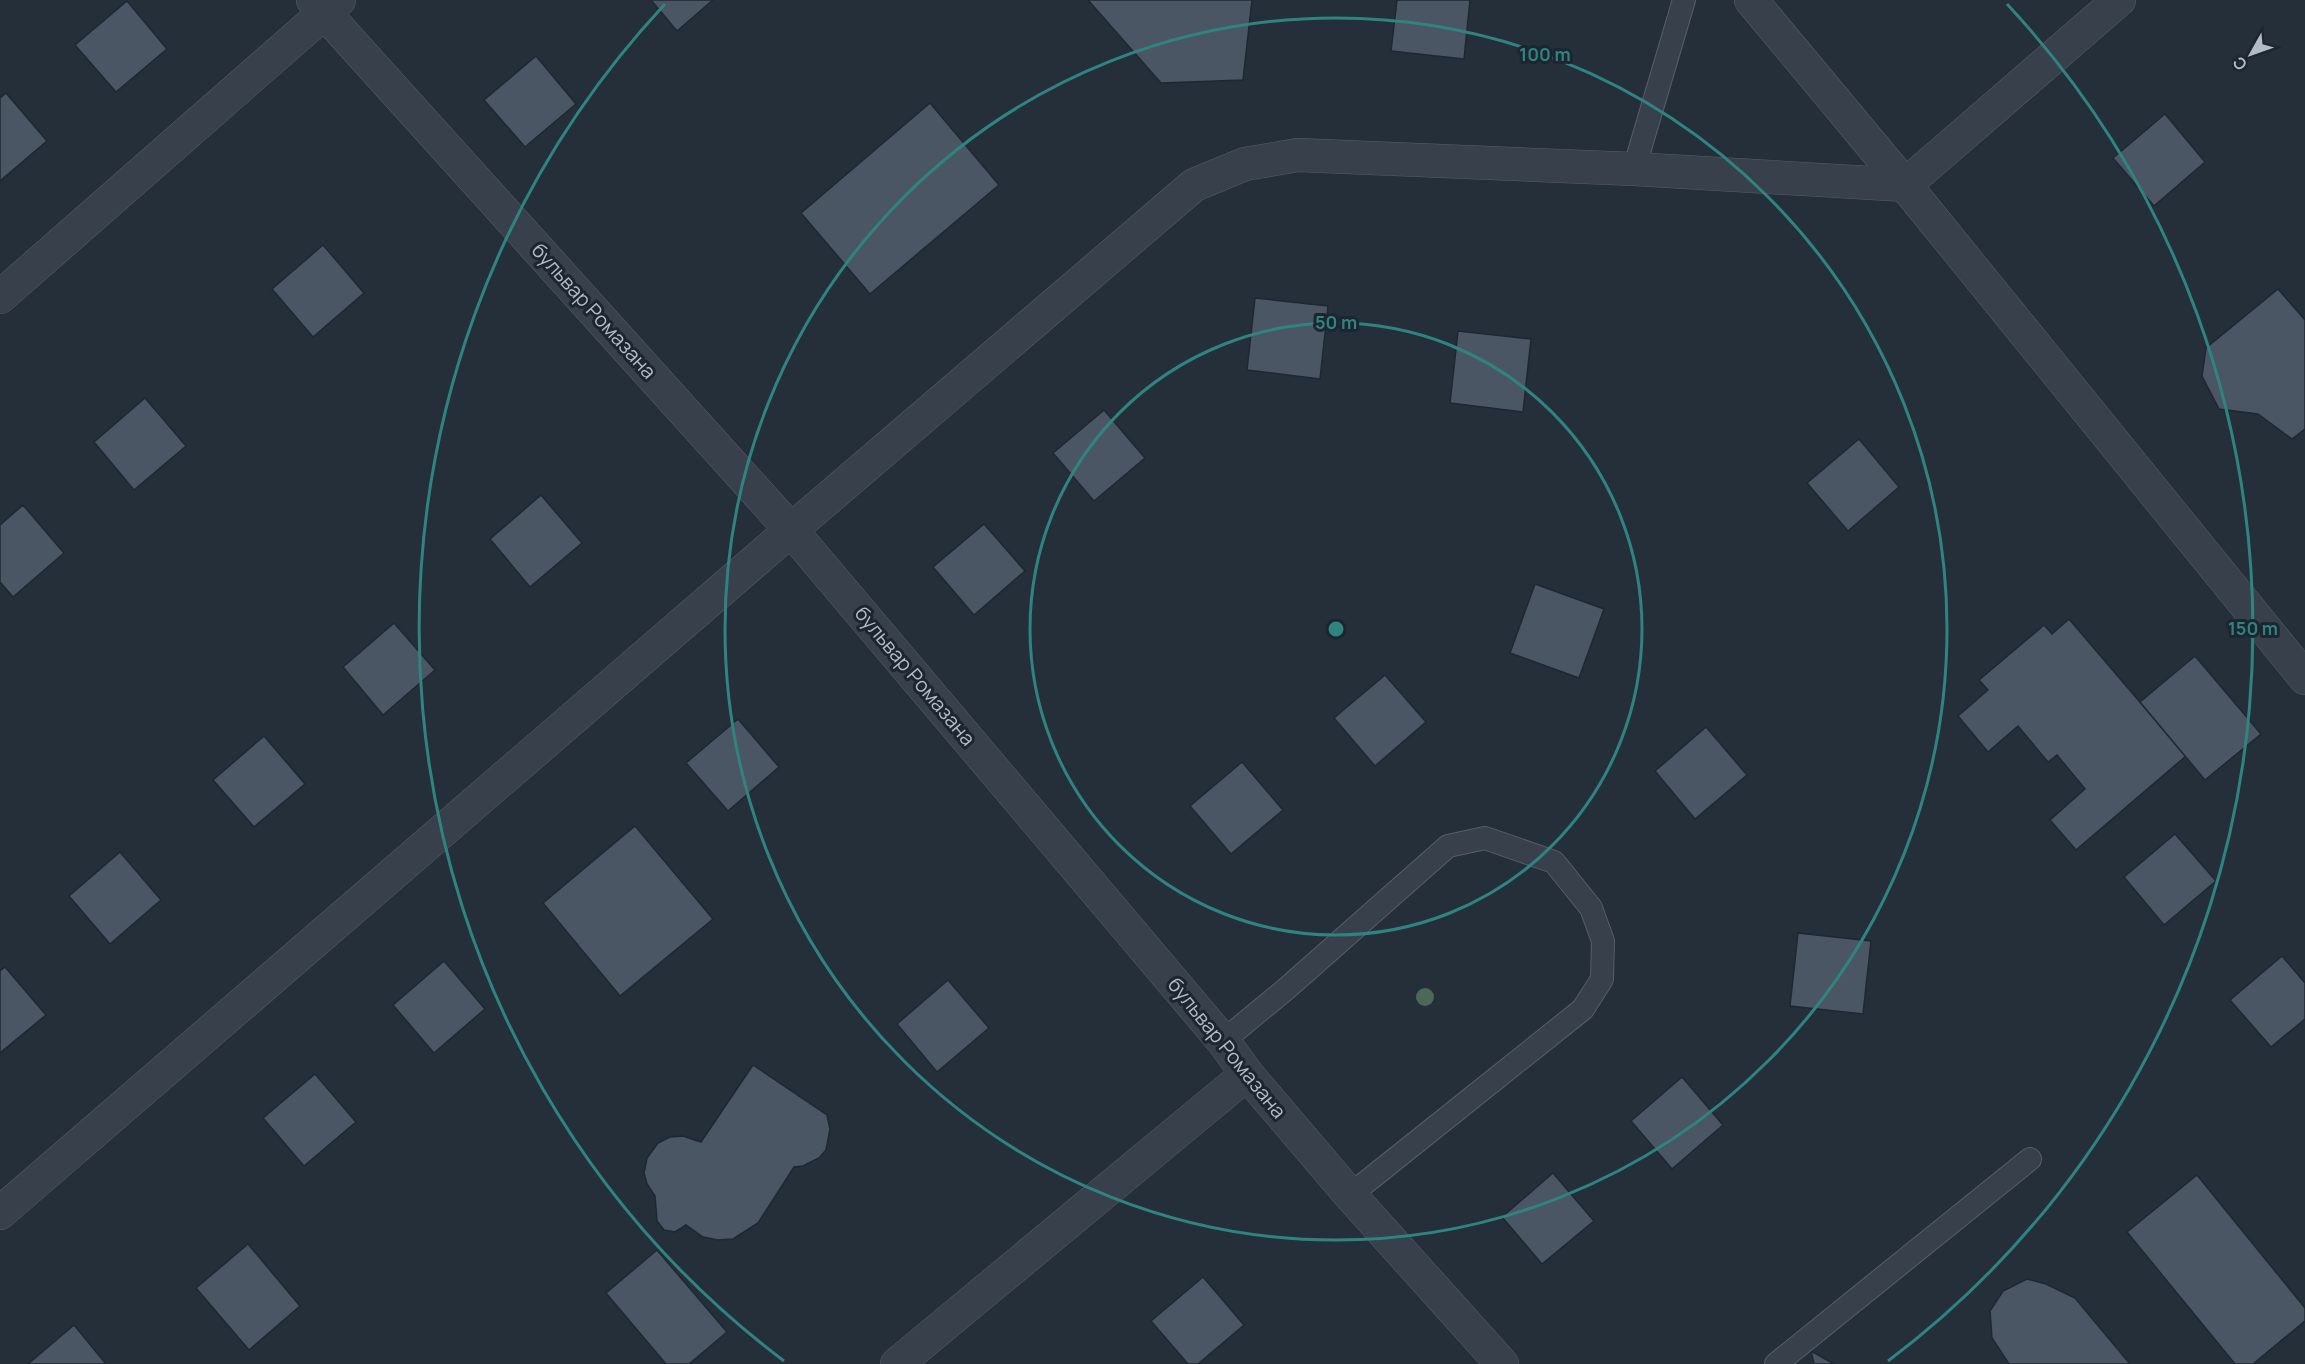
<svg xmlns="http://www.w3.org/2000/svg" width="2305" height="1364" font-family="Manrope,sans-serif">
	<rect width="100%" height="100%" fill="#242f3a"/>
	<g fill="#4a5663" stroke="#1f2732" stroke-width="1.5">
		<polygon points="651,0 713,0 677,31"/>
		<polygon points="1088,0 1252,0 1243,80 1161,83"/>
		<polygon points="1397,0 1470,0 1464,59 1391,51"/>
		<polygon points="127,1 167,49 116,92 75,45"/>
		<polygon points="536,56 576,104 525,147 484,100"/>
		<polygon points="6,93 47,141 0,181 0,98"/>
		<polygon points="930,103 999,185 870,294 801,213"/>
		<polygon points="2165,114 2205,162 2154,206 2113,158"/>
		<polygon points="323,245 364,293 313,337 272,289"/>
		<polygon points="2278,289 2305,320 2305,429 2292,439 2258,414 2219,409 2202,376 2206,348"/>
		<polygon points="1255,298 1328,306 1320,379 1247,370"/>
		<polygon points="1458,331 1531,339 1523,412 1450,403"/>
		<polygon points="145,398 186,446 134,490 94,442"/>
		<polygon points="1104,410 1145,458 1094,501 1053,453"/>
		<polygon points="1859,439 1899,487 1848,531 1807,483"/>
		<polygon points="541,495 582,543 530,587 490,539"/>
		<polygon points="23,505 64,553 13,597 0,582 0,525"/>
		<polygon points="984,524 1025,571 974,615 933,567"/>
		<polygon points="1535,584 1604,609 1579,678 1510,653"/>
		<polygon points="2069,619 2186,756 2076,850 2050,820 2085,789 2057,755 2048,762 2018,726 1988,752 1958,716 1988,690 1979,680 2044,625 2052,634"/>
		<polygon points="394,623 435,670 383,715 343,667"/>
		<polygon points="2195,656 2261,734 2205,780 2140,702"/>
		<polygon points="1385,675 1426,722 1375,766 1334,718"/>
		<polygon points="738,719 779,767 728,811 686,763"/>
		<polygon points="1706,727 1747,775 1695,819 1655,771"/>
		<polygon points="264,736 305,784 254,827 213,780"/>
		<polygon points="1242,762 1283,810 1231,854 1190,806"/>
		<polygon points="635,826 713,919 620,996 543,903"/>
		<polygon points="2175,834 2216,881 2164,925 2124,877"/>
		<polygon points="120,852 161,900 110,944 69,896"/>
		<polygon points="1798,933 1871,941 1863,1014 1790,1006"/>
		<polygon points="2282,956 2305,983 2305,1019 2271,1047 2230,1000"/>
		<polygon points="444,961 485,1009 434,1053 393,1005"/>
		<polygon points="5,967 46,1015 0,1053 0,971"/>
		<polygon points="948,980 989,1028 937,1072 897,1024"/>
		<polygon points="753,1065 827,1115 830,1129 826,1150 819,1158 803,1166 794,1167 758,1223 733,1239 718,1240 703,1237 686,1225 675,1232 664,1230 657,1221 655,1196 647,1184 644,1173 647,1158 658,1143 670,1137 683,1136 701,1142"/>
		<polygon points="315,1074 356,1122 304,1166 263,1118"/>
		<polygon points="1682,1077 1723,1125 1672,1169 1631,1121"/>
		<polygon points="1553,1173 1594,1221 1542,1264 1502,1217"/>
		<polygon points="2197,1175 2305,1308 2305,1321 2253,1364 2235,1364 2127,1232"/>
		<polygon points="248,1244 300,1306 249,1350 196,1288"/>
		<polygon points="657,1250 727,1332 689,1364 666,1364 606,1293"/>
		<polygon points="1203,1277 1244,1325 1198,1364 1188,1364 1151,1321"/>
		<polygon points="2027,1279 2046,1284 2075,1298 2130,1364 2009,1364 1992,1338 1990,1311 2003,1291"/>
		<polygon points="74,1325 106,1364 28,1364"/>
		<polygon points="1811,1351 1834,1364 1814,1364"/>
	</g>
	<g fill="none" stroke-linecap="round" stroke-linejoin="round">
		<g stroke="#565e69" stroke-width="24">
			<g id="lane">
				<polyline points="1634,169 1684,0"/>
				<polyline points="1223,1041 1286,989 1448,846 1485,838 1554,862 1591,908 1603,941 1602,979 1583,1009 1350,1195"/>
				<polyline points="1776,1364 2030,1159"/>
			</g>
		</g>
		<g stroke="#565e69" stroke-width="34">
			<g id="street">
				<polyline points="313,0 791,530 1223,1041 1247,1074 1350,1195 1502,1364"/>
				<polyline points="1751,0 1905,185 2305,678"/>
				<polyline points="0,297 339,0"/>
				<polyline points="0,1213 791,530 1194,185 1245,164 1298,155 1634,169 1905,185 2119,0"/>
				<polyline points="897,1364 1247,1074"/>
			</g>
		</g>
		<use href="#lane" stroke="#37404b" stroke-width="22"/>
		<use href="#street" stroke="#37404b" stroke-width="33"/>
	</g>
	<circle fill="#4b6859" cx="1425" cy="997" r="9"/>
	<g fill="none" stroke="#308480" stroke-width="3">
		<circle cx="1336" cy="629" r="306"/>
		<circle cx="1336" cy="629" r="611"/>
		<path d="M784 1361A917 917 0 0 1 665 4M2007 4A917 917 0 0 1 1888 1361"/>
	</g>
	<g text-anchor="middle" stroke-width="6" stroke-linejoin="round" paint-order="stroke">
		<g font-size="20" fill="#b3bbc6" stroke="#1d2530">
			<text transform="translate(594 311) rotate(48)" y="7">бульвар Ромазана</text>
			<text transform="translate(915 676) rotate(50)" y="7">бульвар Ромазана</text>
			<text transform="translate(1227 1048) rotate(51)" y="7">бульвар Ромазана</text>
		</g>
	</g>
	<circle cx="1336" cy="629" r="9" fill="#308480" stroke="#1d2530" stroke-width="3"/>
	<g font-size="18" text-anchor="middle" font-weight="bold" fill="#308480" stroke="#1d2530" stroke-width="6" stroke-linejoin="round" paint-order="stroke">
		<text x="1545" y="61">100 m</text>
		<text x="1336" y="329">50 m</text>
		<text x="2253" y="635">150 m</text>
	</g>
	<g transform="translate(2251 54) rotate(230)" stroke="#1d2530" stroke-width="4.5" paint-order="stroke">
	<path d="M0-4.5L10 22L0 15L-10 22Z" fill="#b3bbc6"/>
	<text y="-9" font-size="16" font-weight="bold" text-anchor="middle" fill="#b3bbc6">С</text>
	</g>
</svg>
